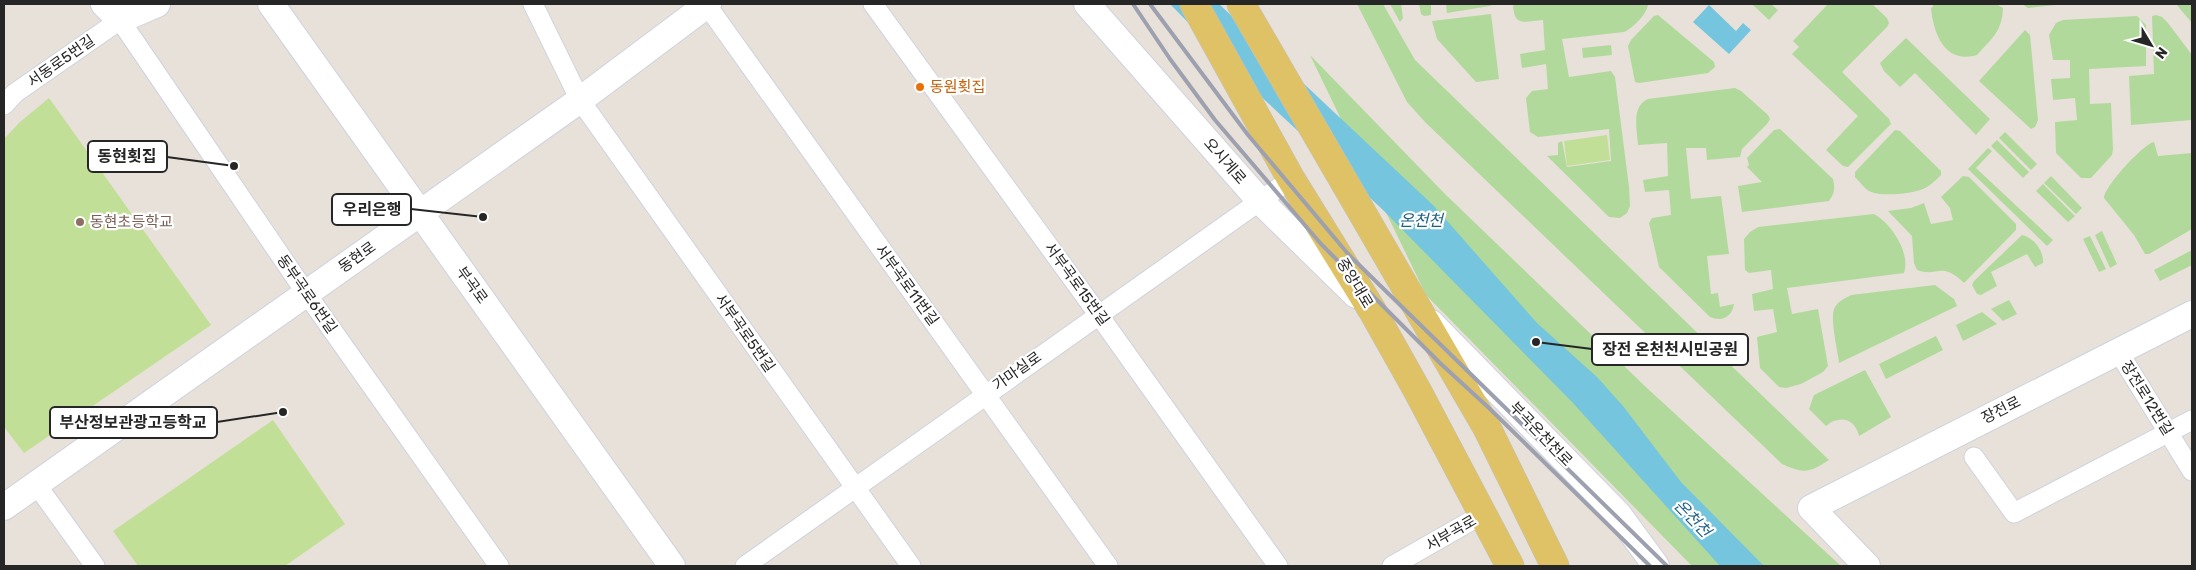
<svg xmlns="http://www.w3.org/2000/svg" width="2196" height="570" font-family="Rubik,'Noto Sans KR',sans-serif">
	<rect width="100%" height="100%" fill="#e8e1d9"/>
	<g fill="#b1d99b">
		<path d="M1357,4H1383L1415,60L1829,460C1809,473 1804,474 1782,464L1425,122L1407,102Z"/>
		<polygon points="1390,4 1401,4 1403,18 1400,22"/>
		<polygon points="1419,4 1431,4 1431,15 1424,16 1421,14"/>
		<polygon points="1446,4 1493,4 1490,6 1447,13"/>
		<path d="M1513,4H1648C1648,13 1633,28 1624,32L1562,39L1569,77L1611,71L1615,77L1629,187L1630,206L1627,213L1620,218L1609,217L1547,156L1558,155V143L1562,141L1567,167L1611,161L1609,129L1538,137L1530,132L1526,98L1532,91L1548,89L1546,64L1522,68L1520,54L1545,50L1543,20C1525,21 1514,28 1513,4Z"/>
		<polygon points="1752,4 1771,4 1778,10 1769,20"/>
		<polygon points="1828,4 1872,4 1887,18 1889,23 1887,27 1842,72 1889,119 1891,124 1848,167 1843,166 1826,150 1858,116 1792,54 1799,47 1793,41"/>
		<path d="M1934,4H1996L2003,8C2002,32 1992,38 1977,55C1945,64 1934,35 1931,9Z"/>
		<polygon points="2022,4 2065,4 2028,8"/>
		<polygon points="2176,4 2192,4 2192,23"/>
		<polygon points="1491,14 1499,79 1476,82 1437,39 1432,21"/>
		<polygon points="1658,15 1714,62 1715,67 1708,73 1639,83 1635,82 1628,46 1631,40 1654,16"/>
		<polygon points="2156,15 2162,17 2168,23 2192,55 2192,120 2131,125 2129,76 2154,74 2152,16"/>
		<polygon points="2137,16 2146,25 2146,66 2089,69 2090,104 2111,103 2113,149 2112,155 2091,178 2081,178 2056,153 2055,122 2077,120 2075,98 2053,100 2051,79 2070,78 2070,60 2053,60 2049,35 2056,23 2063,20"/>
		<polygon points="2025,30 2030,35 2038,120 2035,127 2031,129 1979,81"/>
		<polygon points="1906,38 1990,119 1976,135 1915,73 1900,87 1884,71 1880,63"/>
		<polygon points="1611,45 1612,55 1583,58 1582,48"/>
		<polygon points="1310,55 1446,195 1648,389 1841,566 1692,566 1426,295"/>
		<path d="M1735,88L1741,91L1768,115L1770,119L1767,124L1742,149L1740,157L1707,160L1706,148H1686L1691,199L1721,196L1729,254L1707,256L1711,294L1718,293L1720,307L1734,304C1732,317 1722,322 1710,317L1659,267L1649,223L1652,218L1671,215L1669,190L1645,192L1643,180L1668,176L1667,143L1638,145C1637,130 1631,106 1648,99Z"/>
		<path d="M1780,129L1833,179C1835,188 1835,193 1829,201L1742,212L1738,186L1762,182L1747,167L1749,165L1747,158L1774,130Z"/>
		<path d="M1895,130L1900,131L1941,171V175C1936,180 1930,186 1923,189C1912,194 1879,197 1869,191C1864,188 1860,182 1855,177V172Z"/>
		<polygon points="2005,132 2037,164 2031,170 1999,138"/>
		<polygon points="1997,140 2029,172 2023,178 1991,146"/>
		<path d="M2154,142L2158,156L2192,153V229L2149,254H2145L2134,235L2104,198C2104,187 2143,144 2154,142Z"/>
		<polygon points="1988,148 1992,151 1976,168 2053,240 2047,246 1968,169"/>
		<path d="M1963,176L1969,177L2016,224V230L1964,283C1940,260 1938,278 1917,270L1914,263L1912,236L1888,211L1911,208L1924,203L1931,224L1953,220L1950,208L1941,197Z"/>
		<polygon points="2051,176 2082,208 2076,214 2044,183"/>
		<polygon points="2043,184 2075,216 2068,222 2036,191"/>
		<path d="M1874,214C1891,223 1911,253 1904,273L1787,288L1792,314L1818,309L1828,366L1823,372L1801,384L1786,388L1779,387L1760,368L1757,337L1777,332L1773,309L1754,311L1752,294L1773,289L1771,270L1749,273L1745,270L1744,239L1750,232L1758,227Z"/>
		<polygon points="2102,231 2117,264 2110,268 2095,235"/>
		<path d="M2022,235C2034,238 2044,251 2043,263L2035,267L2027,254L1991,272L1997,286L1981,295L1977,294L1972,285L1974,281Z"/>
		<polygon points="2090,236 2106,269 2099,272 2083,239"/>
		<polygon points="2192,250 2192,265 2160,281 2154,270"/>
		<path d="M1935,285L1954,299L1957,306L1839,363C1838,351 1829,317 1835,307C1838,301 1846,298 1851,295Z"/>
		<polygon points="2009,300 2017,314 2003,321 1991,309"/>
		<polygon points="1982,312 1997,324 1963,341 1956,325"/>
		<polygon points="1936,336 1943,350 1886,379 1879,364"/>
		<path d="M1865,370L1891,417L1859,436C1855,418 1839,415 1826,426L1809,409L1814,395Z"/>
	</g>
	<g fill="#c2df98">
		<polygon points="49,98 211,325 24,453 4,427 4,139 20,122"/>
		<polygon points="1607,135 1610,160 1567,166 1564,141"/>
		<polygon points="273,420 345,524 285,566 138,566 113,531"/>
	</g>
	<g fill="#76c5df">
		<polygon points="1170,4 1219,4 1434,206 1537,323 1597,377 1623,406 1681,482 1764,566 1720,566 1573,403 1383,210 1254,90"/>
		<polygon points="1709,5 1736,31 1743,23 1751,30 1729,54 1693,22"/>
	</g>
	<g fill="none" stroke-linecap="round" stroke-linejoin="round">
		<g stroke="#cfd2de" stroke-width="21">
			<g id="street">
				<polyline points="533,4 580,100 911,566"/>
				<polyline points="706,4 1108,566"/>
				<polyline points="873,4 1098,314 1278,566"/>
				<polyline points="118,9 120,20 306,293 499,566"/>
				<polyline points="4,105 15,93 120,20"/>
				<polyline points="2118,351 2192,471"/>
				<polyline points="1974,457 2014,513 2192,420"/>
				<polyline points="36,484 95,566"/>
				<polyline points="745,566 1291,179"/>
				<polyline points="1392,566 1483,514"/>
			</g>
		</g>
		<g stroke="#cfd2de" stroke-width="28">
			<g id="secondary">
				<polyline points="104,4 120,20 157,4"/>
				<polyline points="271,4 672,566"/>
				<polyline points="1087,4 1260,201 1356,295"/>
				<polyline points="1431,323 1618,514 1656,566"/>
				<polyline points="4,507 580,100 708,4"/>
				<polyline points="1867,566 1811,508 2192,314"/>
			</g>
		</g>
		<g stroke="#c2c2c2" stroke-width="29">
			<g id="primary">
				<polyline points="1194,4 1291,179 1372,310 1417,390 1510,566"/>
				<polyline points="1241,4 1487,428 1555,566"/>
			</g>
		</g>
		<use href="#street" stroke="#fff" stroke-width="19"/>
		<use href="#secondary" stroke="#fff" stroke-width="26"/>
		<use href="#primary" stroke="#dfc266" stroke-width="28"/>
		<g stroke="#9da0af" stroke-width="4">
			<polyline points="1133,4 1170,59 1215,120 1321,244 1441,364 1489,408 1650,566"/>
			<polyline points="1150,4 1248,135 1349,255 1667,566"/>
		</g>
	</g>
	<circle fill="#e8710a" stroke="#fff" stroke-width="2" cx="920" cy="87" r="5"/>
	<circle fill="#8d6e63" stroke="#fff" stroke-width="2" cx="80" cy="222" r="5"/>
	<g text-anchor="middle" stroke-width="4.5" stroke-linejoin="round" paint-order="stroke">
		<g font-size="15" fill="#262626" stroke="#fff">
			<text transform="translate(61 61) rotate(-35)" y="5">서동로5번길</text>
			<text transform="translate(1225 161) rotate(49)" y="5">오시게로</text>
			<text transform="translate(357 257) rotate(-35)" y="5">동현로</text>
			<text transform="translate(1355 283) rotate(59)" y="5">중앙대로</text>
			<text transform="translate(1077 284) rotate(54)" y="5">서부곡로15번길</text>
			<text transform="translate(472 285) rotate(54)" y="5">부곡로</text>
			<text transform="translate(907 285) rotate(54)" y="5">서부곡로11번길</text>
			<text transform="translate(307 294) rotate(55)" y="5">동부곡로6번길</text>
			<text transform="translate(745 333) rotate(55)" y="5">서부곡로5번길</text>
			<text transform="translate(1017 371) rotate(-35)" y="5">가마실로</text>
			<text transform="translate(2147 398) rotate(58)" y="5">장전로12번길</text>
			<text transform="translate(2001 410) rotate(-27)" y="5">장전로</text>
			<text transform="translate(1541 434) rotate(46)" y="5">부곡온천천로</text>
			<text transform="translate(1451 533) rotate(-30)" y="5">서부곡로</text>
		</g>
		<g font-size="15" fill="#c56008" stroke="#fff" text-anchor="start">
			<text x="930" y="92">동원횟집</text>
		</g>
		<g font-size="15" fill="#785e54" stroke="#fff" text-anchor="start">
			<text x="90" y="227">동현초등학교</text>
		</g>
		<g font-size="16" font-style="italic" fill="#1b6285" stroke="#fff">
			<text x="1421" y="226">온천천</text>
			<text transform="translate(1693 518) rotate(46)" y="6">온천천</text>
		</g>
	</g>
	<path fill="none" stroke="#262626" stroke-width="2" d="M234 166L167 157M483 217L411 209M1536 342L1592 349M283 412L217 422"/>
	<g fill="#262626" stroke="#fff" stroke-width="2">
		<circle cx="234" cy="166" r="5"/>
		<circle cx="483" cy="217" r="5"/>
		<circle cx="1536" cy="342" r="5"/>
		<circle cx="283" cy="412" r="5"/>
	</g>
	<g fill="#fff" stroke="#262626" stroke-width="2">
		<rect x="88" y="141" width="79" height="31" rx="5"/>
		<rect x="332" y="194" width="79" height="31" rx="5"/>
		<rect x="1592" y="334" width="156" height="31" rx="5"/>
		<rect x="50" y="407" width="167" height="31" rx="5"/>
	</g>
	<g font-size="16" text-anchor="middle" font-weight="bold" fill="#262626">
		<text x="127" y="162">동현횟집</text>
		<text x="372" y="215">우리은행</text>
		<text x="1670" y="355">장전 온천천시민공원</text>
		<text x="133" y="428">부산정보관광고등학교</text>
	</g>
	<rect width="2196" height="570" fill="none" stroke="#262626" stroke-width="10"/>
	<g transform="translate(2151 45) rotate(128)" stroke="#ffffff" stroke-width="4" paint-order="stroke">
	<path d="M0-4L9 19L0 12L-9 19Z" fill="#262626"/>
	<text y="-8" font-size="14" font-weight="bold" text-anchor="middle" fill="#262626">N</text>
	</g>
</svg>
